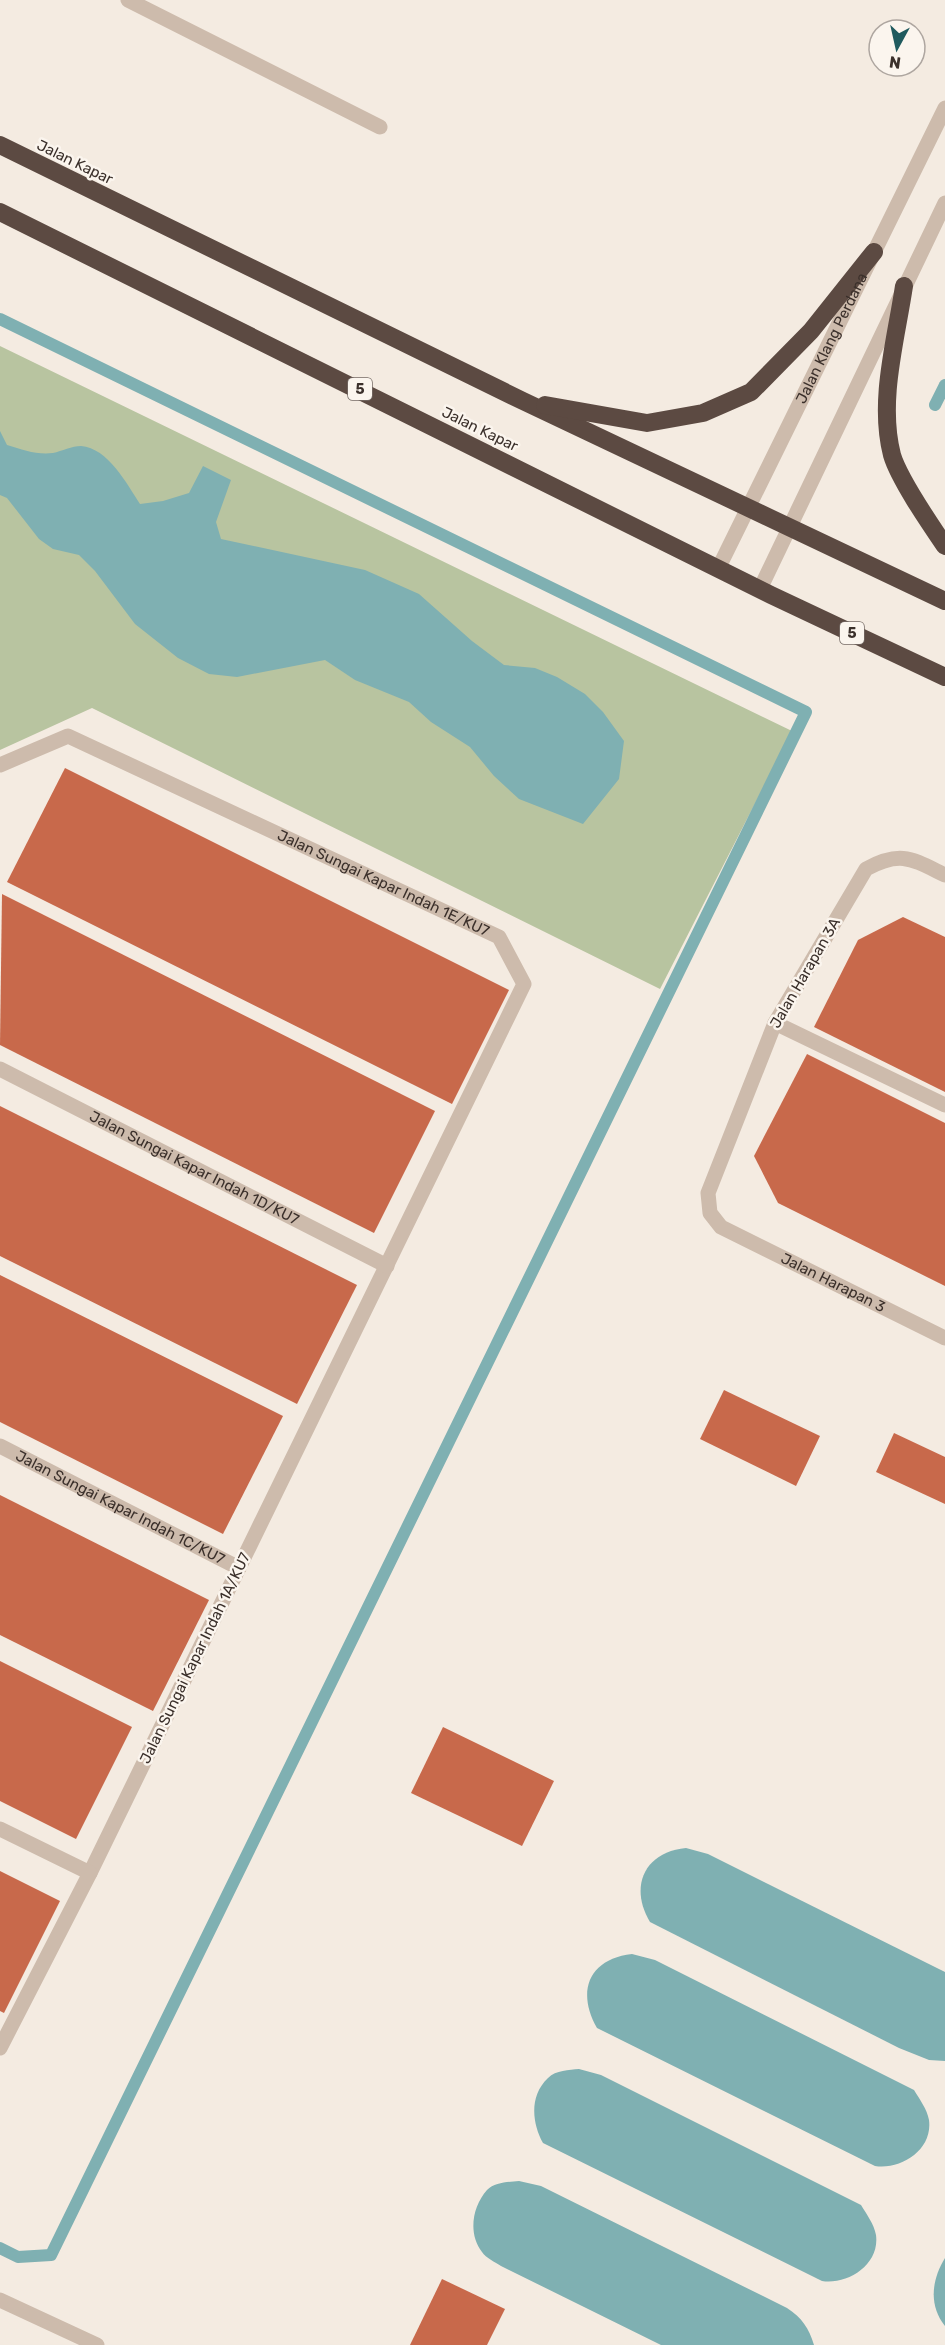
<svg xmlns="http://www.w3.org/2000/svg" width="945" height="2345" font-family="Rubik,sans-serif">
	<rect width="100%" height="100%" fill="#f4ebe1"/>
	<polygon fill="#b8c4a0" points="0,346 792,731 660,989 92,708 0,750"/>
	<g fill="#7fb0b2">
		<path d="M0,431L7,445C23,450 37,455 53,453C62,451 72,446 81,446C108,448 127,484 140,504L163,501L189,493L203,466L231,480L216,522L221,539L365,570L419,594L472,641L504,665L535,668L557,677L585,694L603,712L624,741L619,779L583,824L519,799L494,776L470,747L431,722L409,702L355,680L325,660L237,677L209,674L178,658L135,624L95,571L79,555L53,549L39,539L7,498L0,495Z"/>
		<path d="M686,1848L708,1854L945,1972V2061L929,2060L899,2048L650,1922C629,1887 644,1852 686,1848Z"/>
		<path d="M632,1954L655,1960L914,2090C920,2100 927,2109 929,2120C933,2150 901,2170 875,2166L597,2028C576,1991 589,1959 632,1954Z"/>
		<path d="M579,2069L601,2075L861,2205C867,2215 874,2224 876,2235C880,2265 847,2285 822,2281L543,2143C532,2123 529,2096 548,2078C556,2070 569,2070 579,2069Z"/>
		<path d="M519,2181L541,2186L787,2308C802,2318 809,2328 814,2345H661L501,2266C495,2262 486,2258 482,2252C468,2234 472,2207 487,2190C495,2182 508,2182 519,2181Z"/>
		<path d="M945,2258V2326C928,2305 932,2279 945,2258Z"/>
	</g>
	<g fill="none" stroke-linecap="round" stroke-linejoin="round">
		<g stroke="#7fb0b2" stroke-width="12">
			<polyline points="0,319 806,712 51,2255 18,2257 0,2248"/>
			<polyline points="935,405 945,385"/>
		</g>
	</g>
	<g fill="#c8694b">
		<polygon points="65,768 509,990 452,1104 7,882"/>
		<polygon points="2,894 435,1111 374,1233 0,1045"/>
		<polygon points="903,917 945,937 945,1092 814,1027 858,940"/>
		<polygon points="807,1054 945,1123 945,1286 778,1203 754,1156"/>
		<polygon points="0,1106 357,1285 297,1404 0,1256"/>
		<polygon points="0,1275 283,1416 223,1534 0,1422"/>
		<polygon points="724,1390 820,1436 796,1486 700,1439"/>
		<polygon points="894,1433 945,1457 945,1504 876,1472"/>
		<polygon points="0,1495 209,1600 153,1711 0,1635"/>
		<polygon points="0,1661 132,1727 76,1839 0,1801"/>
		<polygon points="443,1727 554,1781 522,1846 411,1793"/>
		<polygon points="0,1871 60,1901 4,2013 0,2011"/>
		<polygon points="442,2279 505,2309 487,2345 410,2345"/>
	</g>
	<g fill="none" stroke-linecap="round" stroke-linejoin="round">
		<g stroke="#cdbbac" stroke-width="15">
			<polyline points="128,0 380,127"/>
			<path id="s1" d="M719,567L945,108"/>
			<polyline points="760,589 945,203"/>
			<path id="s2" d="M0,765L68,736L499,937L524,984L90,1873L0,2048"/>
			<path id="s3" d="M945,875C912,859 901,850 866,869L775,1023L708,1193L710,1213L721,1227L945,1338"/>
			<polyline points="775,1023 945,1105"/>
			<path id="s4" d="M0,1069L387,1266"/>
			<path id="s5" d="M0,1446L239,1568"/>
			<polyline points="0,1829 90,1873"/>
			<polyline points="0,2300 97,2345"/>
		</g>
		<g stroke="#5c4a42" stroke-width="18">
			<polyline points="0,145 523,401 945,601"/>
			<polyline points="0,212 771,595 945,677"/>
			<path d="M904,286C896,340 878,401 892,455C899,479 930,524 945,546"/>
			<polyline points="545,405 647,423 703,413 751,392 811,331 874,252"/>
		</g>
	</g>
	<g text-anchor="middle" stroke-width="5" stroke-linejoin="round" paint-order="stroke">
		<g fill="#fbf5ee" stroke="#756b66" stroke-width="1.5">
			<rect x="348" y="378" width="24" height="22" rx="4.5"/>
			<rect x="840" y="622" width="24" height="22" rx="4.5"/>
		</g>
		<g font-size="14" font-weight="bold" fill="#3b302b">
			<text x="360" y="394">5</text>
			<text x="852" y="638">5</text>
		</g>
		<g font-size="15" fill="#3b302b" stroke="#fbf5ee">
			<text transform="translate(75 162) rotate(26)" y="5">Jalan Kapar</text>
			<text dy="5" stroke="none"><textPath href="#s1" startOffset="255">Jalan Klang Perdana</textPath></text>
			<text transform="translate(480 429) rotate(26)" y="5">Jalan Kapar</text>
			<text dy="5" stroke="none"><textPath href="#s2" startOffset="422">Jalan Sungai Kapar Indah 1E/KU7</textPath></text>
			<text transform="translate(805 973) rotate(-60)" y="5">Jalan Harapan 3A</text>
			<text dy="5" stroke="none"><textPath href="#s4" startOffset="218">Jalan Sungai Kapar Indah 1D/KU7</textPath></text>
			<text dy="5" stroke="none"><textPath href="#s3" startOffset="609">Jalan Harapan 3</textPath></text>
			<text dy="5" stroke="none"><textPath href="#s5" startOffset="135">Jalan Sungai Kapar Indah 1C/KU7</textPath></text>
			<text transform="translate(195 1658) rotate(-64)" y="5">Jalan Sungai Kapar Indah 1A/KU7</text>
		</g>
	</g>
	<g transform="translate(897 48) rotate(188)"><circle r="28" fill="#fbf5ee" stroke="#aea6a0" stroke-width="1.5"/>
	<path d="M0-4.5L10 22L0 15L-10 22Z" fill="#1f5a5e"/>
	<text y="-9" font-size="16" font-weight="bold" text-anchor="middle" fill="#3b302b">N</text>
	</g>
</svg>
